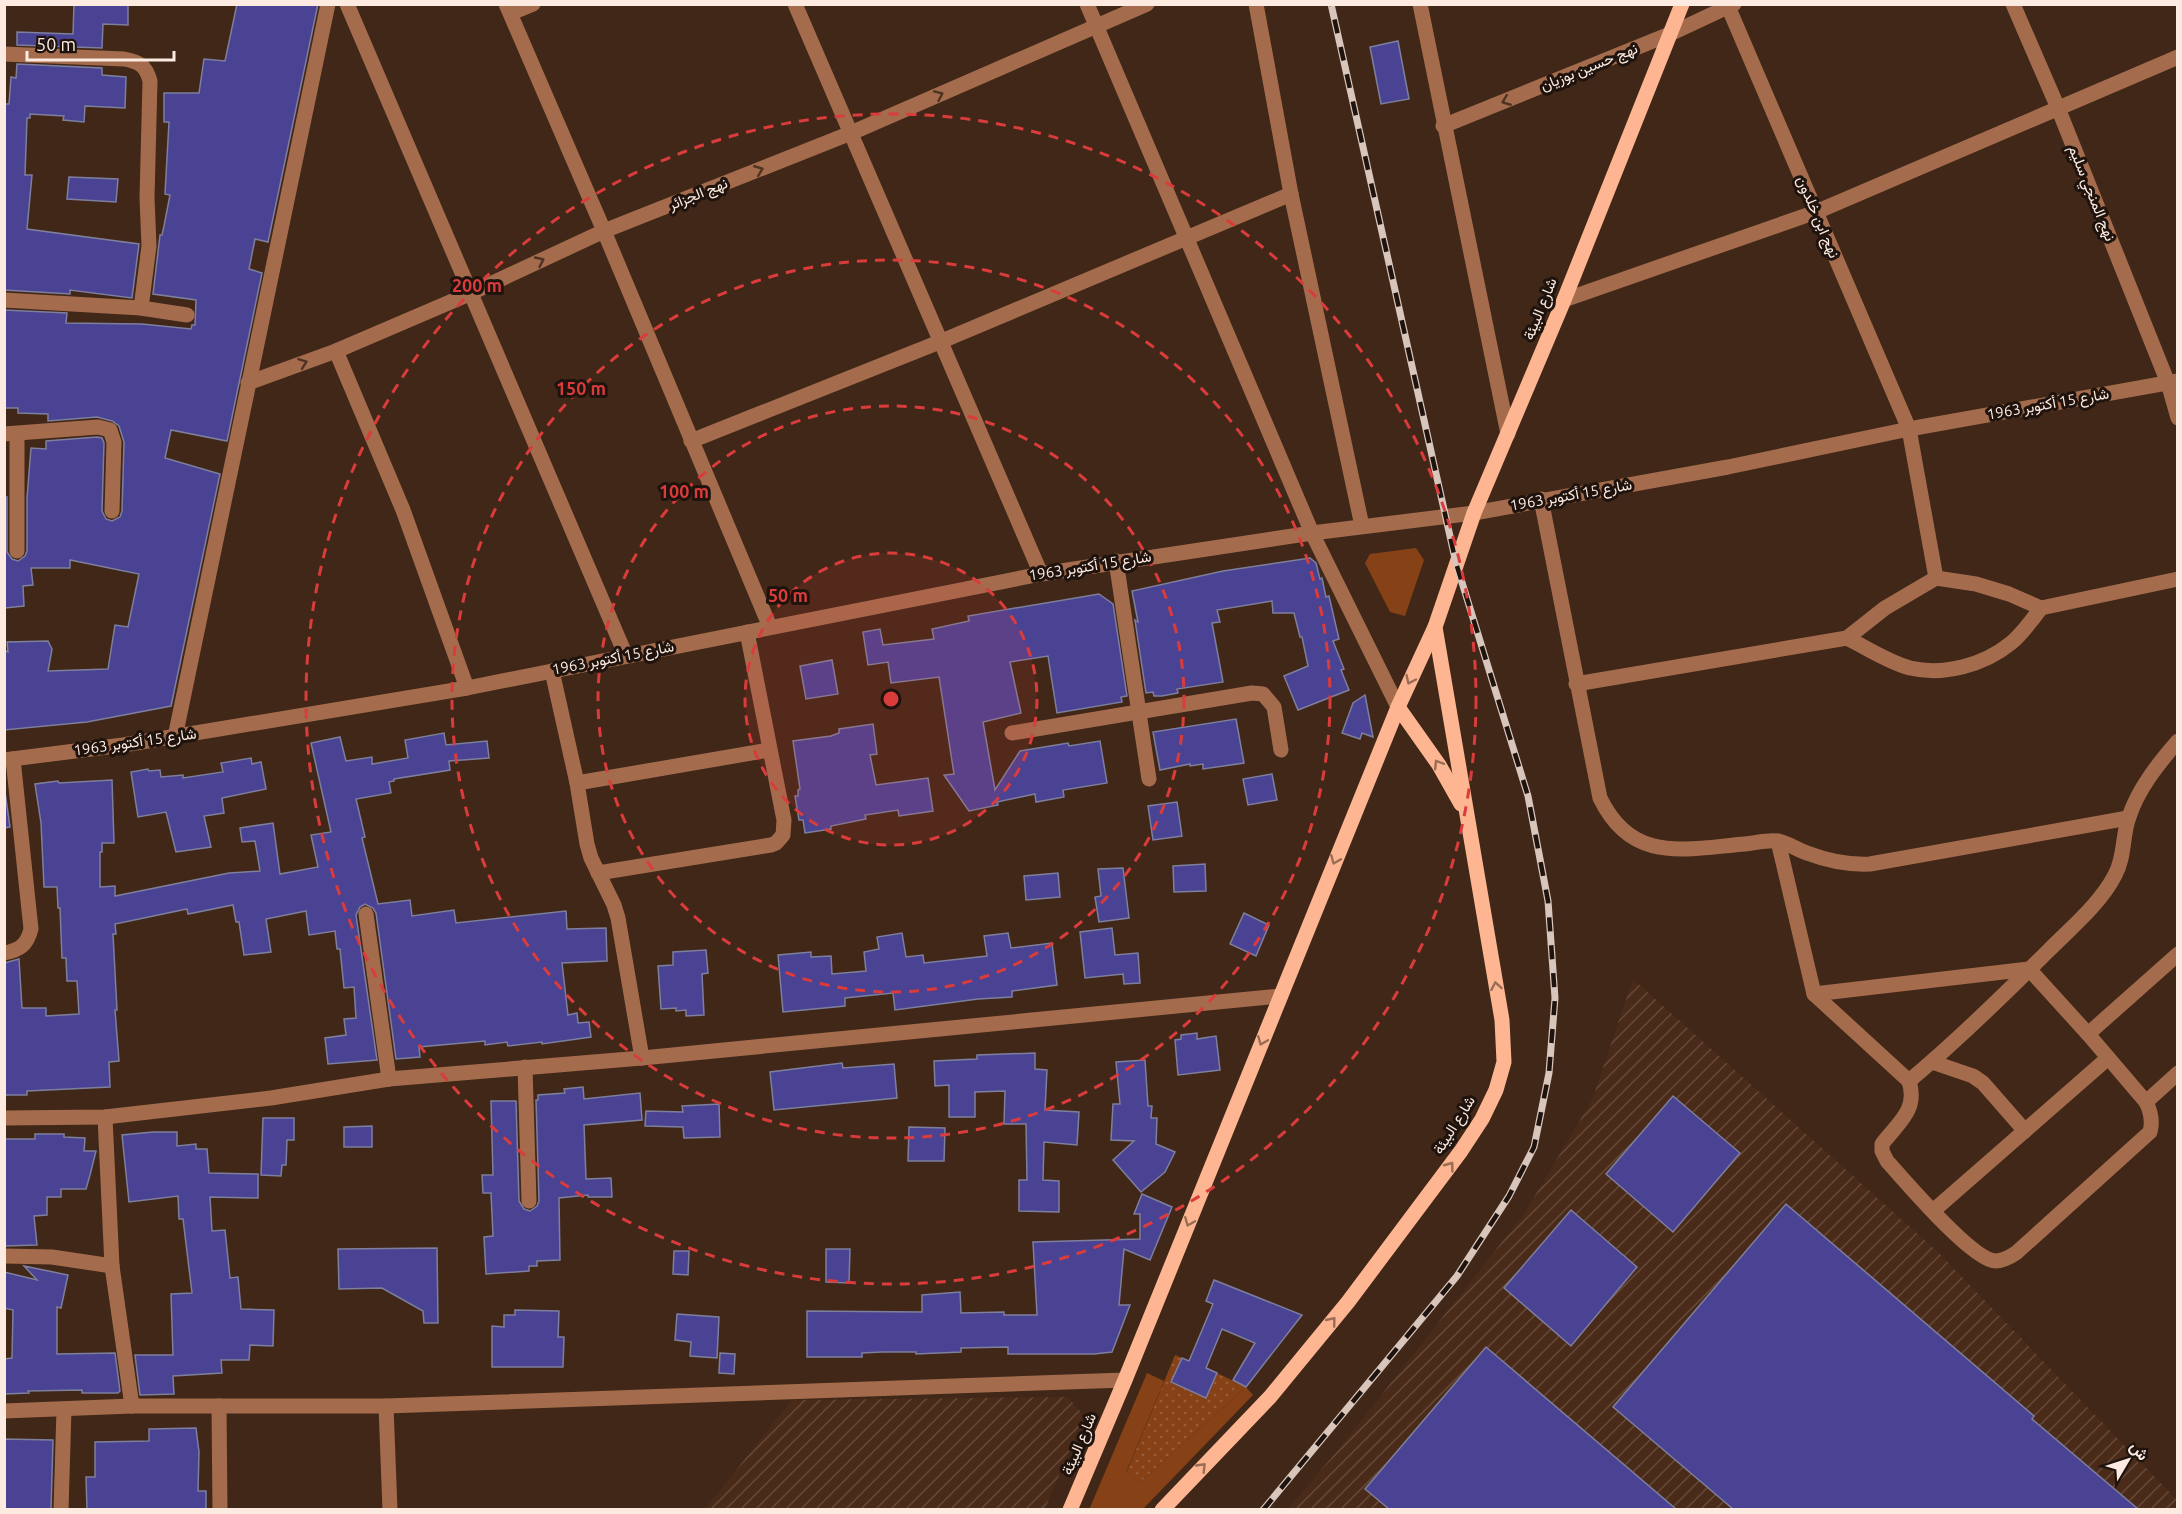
<svg xmlns="http://www.w3.org/2000/svg" width="2182" height="1514" font-family="Ubuntu,Vazirmatn,sans-serif">
	<defs>
		<pattern id="industrial-furrows" width="10" height="10" patternUnits="userSpaceOnUse" patternTransform="scale(1.5)"><rect width="10" height="10" fill="#4a2a18"/><path d="M-1 1l2-2M0 10L10 0M9 11l2-2" fill="none" stroke="#654939"/></pattern>
		<pattern id="garden-dots" width="8" height="8" patternUnits="userSpaceOnUse" patternTransform="scale(1.5)"><rect width="8" height="8" fill="#864216"/><path d="M2 2h.1M6 6h.1" fill="none" stroke="#985d38" stroke-width="1.8" stroke-linecap="round"/></pattern>
	</defs>
	<rect width="100%" height="100%" fill="#402718"/>
	<g fill="url(#industrial-furrows)">
		<polygon points="1633,979 1938,1252 2178,1501 2177,1510 1287,1510 1338,1450 1524,1214 1592,1100"/>
		<polygon points="1068,1397 1084,1416 1045,1509 705,1509 792,1400"/>
	</g>
	<g fill="#864216">
		<polygon points="1416,548 1424,560 1405,616 1390,612 1365,563 1370,554"/>
		<polygon points="1147,1373 1164,1381 1126,1473 1140,1482 1246,1387 1253,1395 1143,1509 1089,1510"/>
	</g>
	<polygon fill="url(#garden-dots)" points="1175,1355 1182,1358 1172,1382 1206,1397 1217,1373 1246,1387 1140,1482 1126,1474"/>
	<g fill="#4a4293" stroke="#7e7f9d" stroke-width="1.5">
		<polygon points="74,4 128,4 128,25 103,24 102,48 17,45 17,32 73,34"/>
		<polygon points="237,4 318,4 268,242 255,239 249,269 262,273 227,441 171,430 165,458 220,474 171,706 87,722 4,730 4,650 8,652 7,642 48,641 52,649 48,671 108,669 115,625 128,627 139,574 70,560 70,568 31,568 33,585 23,586 24,606 5,608 4,497 7,497 7,552 12,559 18,561 25,556 27,551 27,498 31,448 46,449 46,441 97,437 102,438 104,443 102,511 106,519 112,521 120,517 122,511 124,442 119,426 112,421 97,417 48,421 48,414 18,413 18,408 4,408 4,310 67,313 66,323 142,324 191,329 192,325 195,325 196,300 153,294 160,235 162,235 164,226 170,195 165,194 169,122 164,122 164,93 199,93 204,59 225,61"/>
		<polygon points="1398,41 1409,99 1381,104 1370,47"/>
		<polygon points="17,64 102,68 102,75 126,77 125,108 85,106 84,122 63,120 64,116 30,114 30,118 27,118 25,175 32,175 27,229 139,244 132,298 70,290 70,294 4,290 4,104 9,104 11,77 16,78"/>
		<polygon points="69,177 118,179 116,202 67,199"/>
		<polygon points="1310,558 1316,563 1320,579 1322,578 1326,597 1329,596 1339,639 1333,641 1344,669 1341,670 1349,690 1298,710 1284,676 1308,666 1302,637 1300,637 1294,613 1273,613 1272,601 1217,610 1220,622 1212,623 1223,682 1177,689 1178,693 1162,696 1154,696 1153,692 1146,693 1135,620 1138,622 1132,591 1223,571"/>
		<polygon points="1099,594 1113,604 1127,696 1121,697 1122,702 1057,713 1048,656 1010,662 1021,713 983,722 995,790 1020,751 1068,743 1069,746 1100,741 1107,783 1063,790 1064,797 1036,802 1035,794 997,802 998,805 969,811 944,775 954,774 939,677 891,683 888,662 868,665 863,632 880,629 883,645 934,639 932,629 969,621 968,616"/>
		<polygon points="832,660 838,694 806,699 800,666"/>
		<polygon points="1365,695 1373,737 1362,733 1360,739 1342,733 1353,703"/>
		<polygon points="1236,719 1244,763 1203,769 1203,764 1190,766 1190,764 1160,770 1153,732"/>
		<polygon points="873,724 877,754 870,755 876,785 928,778 933,811 899,816 898,810 865,815 866,819 831,826 831,829 805,833 803,820 799,820 795,796 798,796 798,790 800,789 793,741 831,736 839,733 839,729"/>
		<polygon points="444,733 446,745 487,741 489,758 449,761 450,770 394,779 394,781 389,782 391,793 356,799 365,837 362,838 378,904 410,900 412,916 454,910 456,923 566,911 567,929 606,928 607,961 562,963 568,1015 577,1013 578,1023 589,1022 591,1037 542,1044 542,1042 508,1046 507,1042 485,1045 485,1041 419,1047 420,1057 396,1059 376,913 373,908 365,904 360,907 356,915 377,1060 328,1064 325,1038 346,1035 344,1019 356,1018 354,987 344,988 340,949 337,949 335,931 309,935 306,911 266,919 271,952 244,955 239,922 236,922 233,905 188,914 187,909 115,924 116,934 113,934 117,1010 115,1010 119,1061 109,1062 110,1087 27,1091 27,1095 4,1095 4,963 19,959 22,1008 46,1008 46,1016 79,1014 77,981 67,981 66,958 62,958 60,908 58,908 57,887 44,887 41,823 35,784 58,781 59,783 112,780 114,843 102,843 102,852 100,852 100,887 115,886 115,896 229,873 260,871 255,841 242,842 240,828 273,823 280,874 318,867 311,835 331,832 311,743 340,737 346,761 372,757 372,764 408,758 405,740"/>
		<polygon points="251,758 252,764 261,762 266,789 222,798 224,813 204,816 211,847 176,852 166,812 138,817 131,772 148,769 149,771 160,770 161,777 183,775 183,778 223,772 221,763"/>
		<polygon points="1272,774 1277,800 1248,805 1243,779"/>
		<polygon points="4,785 10,827 4,828"/>
		<polygon points="1177,802 1182,836 1153,840 1148,806"/>
		<polygon points="1205,864 1206,891 1174,892 1173,866"/>
		<polygon points="1123,868 1129,918 1099,922 1095,897 1101,896 1098,869"/>
		<polygon points="1058,873 1060,897 1026,900 1024,876"/>
		<polygon points="1244,913 1269,925 1256,956 1230,944"/>
		<polygon points="1112,928 1115,955 1138,953 1140,983 1124,984 1123,974 1085,978 1080,932"/>
		<polygon points="902,933 906,957 923,955 924,963 987,956 984,936 1008,933 1011,948 1052,943 1057,985 1012,991 1012,997 978,999 895,1010 893,993 845,998 845,1006 783,1012 778,955 811,952 811,957 831,956 832,974 866,971 864,952 879,949 877,937"/>
		<polygon points="706,950 708,973 702,974 704,1015 686,1016 686,1010 676,1011 676,1008 661,1009 658,966 673,965 673,952"/>
		<polygon points="1197,1033 1197,1039 1216,1036 1220,1070 1178,1075 1175,1040 1181,1039 1181,1035"/>
		<polygon points="1035,1053 1035,1069 1047,1070 1045,1110 1079,1112 1077,1145 1044,1142 1043,1180 1059,1181 1059,1212 1019,1211 1019,1180 1027,1180 1026,1124 1004,1124 1005,1091 975,1092 975,1117 949,1117 949,1085 935,1086 934,1061 977,1059 977,1055"/>
		<polygon points="1145,1060 1148,1106 1152,1106 1151,1118 1157,1118 1156,1144 1175,1152 1165,1172 1141,1192 1113,1160 1134,1141 1111,1140 1113,1104 1120,1104 1116,1062"/>
		<polygon points="842,1063 843,1068 894,1064 897,1098 774,1110 770,1072"/>
		<polygon points="583,1087 584,1099 640,1093 642,1120 584,1125 586,1179 611,1178 612,1197 588,1197 588,1195 559,1198 560,1260 537,1261 537,1266 529,1266 529,1271 486,1274 484,1237 493,1236 491,1193 483,1193 482,1175 493,1175 491,1101 516,1101 519,1201 524,1209 530,1211 537,1206 539,1201 536,1100 538,1100 538,1095 565,1093 564,1089"/>
		<polygon points="1673,1096 1740,1153 1673,1232 1606,1174"/>
		<polygon points="719,1104 720,1137 684,1138 683,1127 645,1126 646,1111 683,1112 682,1106"/>
		<polygon points="263,1118 294,1118 294,1140 287,1140 286,1165 282,1165 281,1176 261,1175"/>
		<polygon points="372,1126 372,1147 344,1147 344,1127"/>
		<polygon points="909,1127 945,1128 944,1161 908,1161"/>
		<polygon points="153,1132 177,1132 177,1146 196,1144 196,1149 207,1149 209,1173 258,1174 258,1198 210,1197 212,1231 225,1230 230,1278 238,1277 241,1309 274,1310 273,1346 250,1345 249,1360 221,1360 222,1373 173,1376 174,1394 140,1395 135,1355 173,1355 171,1294 192,1293 183,1219 179,1219 178,1196 129,1202 122,1135"/>
		<polygon points="35,1134 64,1134 64,1137 85,1138 84,1151 96,1151 90,1175 86,1189 61,1189 61,1197 47,1197 47,1215 34,1216 37,1245 4,1246 4,1139 35,1139"/>
		<polygon points="1142,1194 1172,1207 1150,1260 1124,1249 1119,1305 1130,1305 1112,1352 1094,1354 1008,1354 1008,1347 961,1348 961,1352 916,1354 916,1352 882,1352 862,1353 862,1357 807,1357 807,1311 922,1312 922,1295 960,1292 961,1313 1004,1312 1004,1315 1037,1315 1033,1242 1140,1239 1140,1214 1134,1214"/>
		<polygon points="1786,1204 2034,1416 2032,1419 2138,1509 1733,1509 1613,1407"/>
		<polygon points="1571,1210 1637,1267 1571,1346 1504,1288"/>
		<polygon points="437,1248 438,1323 424,1323 423,1311 382,1288 339,1289 338,1249"/>
		<polygon points="826,1249 850,1249 849,1283 826,1282"/>
		<polygon points="674,1251 689,1251 688,1275 673,1274"/>
		<polygon points="24,1266 68,1275 61,1308 57,1307 57,1354 115,1353 120,1391 118,1393 82,1393 82,1390 28,1391 29,1393 4,1394 4,1359 12,1358 13,1310 4,1308 4,1272 37,1280"/>
		<polygon points="1214,1280 1302,1315 1246,1387 1233,1380 1255,1343 1222,1329 1206,1368 1217,1373 1206,1398 1171,1382 1182,1358 1189,1361 1213,1304 1206,1301"/>
		<polygon points="515,1310 559,1311 558,1337 564,1337 563,1367 492,1367 492,1326 504,1327 504,1315 515,1315"/>
		<polygon points="677,1314 719,1317 717,1358 690,1356 691,1342 675,1340"/>
		<polygon points="1486,1347 1676,1509 1389,1509 1365,1489"/>
		<polygon points="720,1353 735,1354 734,1374 719,1373"/>
		<polygon points="196,1428 199,1452 198,1491 206,1491 206,1509 87,1509 86,1477 95,1477 95,1442 149,1441 149,1429"/>
		<polygon points="4,1439 53,1440 51,1509 4,1509"/>
	</g>
	<g fill="none" stroke-linecap="round" stroke-linejoin="round">
		<g stroke="#a46c4d" stroke-width="15">
			<polyline points="347,4 626,656"/>
			<polyline points="506,4 604,231 770,627"/>
			<polyline points="795,4 1041,574"/>
			<polyline points="1087,4 1312,533 1398,707"/>
			<polyline points="1256,4 1291,194 1362,526"/>
			<polyline points="1420,4 1508,434"/>
			<polyline points="1727,4 1909,429 1936,578"/>
			<polyline points="2013,4 2058,108 2168,383 2178,418"/>
			<polyline points="511,13 533,4"/>
			<path d="M4,54L124,59C140,62 146,66 150,81L147,198L149,246L141,308"/>
			<polyline points="1443,126 1670,34 1734,4"/>
			<polyline points="4,300 141,308 187,315"/>
			<polyline points="1564,300 1816,212 2178,57"/>
			<polyline points="336,351 403,510 467,688"/>
			<polyline points="248,383 336,351 469,294 604,231 851,133 1147,4"/>
			<polyline points="4,434 98,427 110,430 114,442 112,511"/>
			<polyline points="691,441 942,341 1291,194"/>
			<path d="M1541,499L1600,798C1632,864 1684,849 1745,844C1755,843 1767,840 1777,841C1787,842 1797,850 1807,853C1828,861 1848,865 1870,864L2128,818"/>
			<polyline points="17,551 17,434"/>
			<polyline points="1116,561 1149,779"/>
			<path d="M1847,638C1867,648 1888,662 1910,668C1944,676 1984,665 2011,643C2022,634 2032,620 2041,608"/>
			<polyline points="552,671 577,783 587,844 591,858 614,905 618,918 642,1058"/>
			<polyline points="1576,684 1847,638 1885,608 1936,578 1976,584 2009,594 2041,608 2178,579"/>
			<polyline points="1012,733 1252,693 1263,694 1274,707 1281,750"/>
			<polyline points="175,737 328,4"/>
			<polyline points="4,760 123,745 467,688 1041,574 1312,533 1474,513 1728,467 1909,429 2178,381"/>
			<polyline points="577,783 769,750"/>
			<path d="M1778,841L1814,994L1909,1081C1958,1040 2004,995 2049,950C2072,927 2100,904 2115,875C2125,857 2122,836 2129,817C2138,789 2158,764 2178,741"/>
			<polyline points="598,873 771,845 776,843 783,835 784,820 747,632"/>
			<polyline points="366,914 389,1079"/>
			<path d="M4,953C20,950 27,945 31,929L13,759"/>
			<path d="M1814,994L2029,969L2088,1034L2146,1102C2151,1112 2153,1121 2150,1132L2016,1253C2010,1257 2003,1261 1995,1261C1971,1259 1905,1181 1887,1161L1882,1151V1144C1899,1122 1918,1110 1909,1081"/>
			<polyline points="2088,1034 2178,954"/>
			<polyline points="1932,1062 1973,1076 1983,1083 2025,1131"/>
			<polyline points="525,1067 529,1201"/>
			<polyline points="2146,1102 2178,1073"/>
			<polyline points="105,1117 112,1266 132,1406"/>
			<polyline points="4,1118 105,1117 271,1098 389,1079 642,1058 1280,996"/>
			<polyline points="1933,1211 2108,1058"/>
			<polyline points="4,1256 52,1257 112,1266"/>
			<polyline points="219,1406 220,1510"/>
			<polyline points="386,1406 390,1510"/>
			<polyline points="4,1411 132,1406 386,1406 1125,1380"/>
			<polyline points="61,1510 64,1409"/>
		</g>
		<g stroke="#fdb691" stroke-width="15">
			<polyline points="1398,707 1439,765 1461,804"/>
			<polyline points="1070,1510 1125,1380 1398,707 1435,627 1474,513 1564,300 1682,4"/>
			<polyline points="1162,1510 1270,1397 1348,1302 1461,1151 1482,1119 1496,1090 1504,1062 1502,1020 1435,627"/>
		</g>
		<g stroke="#d8c5bb" stroke-width="7">
			<polyline id="rail" points="1263,1510 1457,1276 1509,1196 1534,1147 1549,1073 1555,998 1548,901 1528,796 1456,563 1331,4"/>
		</g>
		<use href="#rail" stroke="#1f130d" stroke-width="4.5" stroke-dasharray="14" stroke-linecap="butt"/>
	</g>
	<defs><path id="oneway-chevron" d="M-2-3.5L2.5 0L-2 3.5" fill="none" stroke-width="1.6" stroke-linecap="round" stroke-linejoin="round" transform="scale(1.5)"/></defs>
	<g stroke="#4e3223">
		<use href="#oneway-chevron" transform="translate(939 95) rotate(-24)"/>
		<use href="#oneway-chevron" transform="translate(1506 101) rotate(158)"/>
		<use href="#oneway-chevron" transform="translate(759 170) rotate(-22)"/>
		<use href="#oneway-chevron" transform="translate(540 261) rotate(-25)"/>
		<use href="#oneway-chevron" transform="translate(303 363) rotate(-20)"/>
	</g>
	<g stroke="#996d56">
		<use href="#oneway-chevron" transform="translate(1410 680) rotate(115)"/>
		<use href="#oneway-chevron" transform="translate(1438 764) rotate(-122)"/>
		<use href="#oneway-chevron" transform="translate(1335 860) rotate(112)"/>
		<use href="#oneway-chevron" transform="translate(1496 986) rotate(-100)"/>
		<use href="#oneway-chevron" transform="translate(1262 1041) rotate(112)"/>
		<use href="#oneway-chevron" transform="translate(1450 1166) rotate(-53)"/>
		<use href="#oneway-chevron" transform="translate(1189 1222) rotate(112)"/>
		<use href="#oneway-chevron" transform="translate(1332 1321) rotate(-51)"/>
		<use href="#oneway-chevron" transform="translate(1202 1467) rotate(-46)"/>
	</g>
	<circle cx="891" cy="699" r="146" fill="#da3c3b" fill-opacity=".12"/>
	<g fill="none" stroke="#da3c3b" stroke-width="3" stroke-dasharray="10 8">
		<circle cx="891" cy="699" r="146"/>
		<circle cx="891" cy="699" r="293"/>
		<circle cx="891" cy="699" r="439"/>
		<circle cx="891" cy="699" r="585"/>
	</g>
	<g text-anchor="middle" stroke-width="6" stroke-linejoin="round" paint-order="stroke">
		<g font-size="15" fill="#fdebe2" stroke="#1f130d">
			<text transform="translate(1589 67) rotate(-22)" y="5">نهج حسين بوزيان</text>
			<text transform="translate(2092 193) rotate(68)" y="5">نهج المنجي سليم</text>
			<text transform="translate(698 194) rotate(-22)" y="5">نهج الجزائر</text>
			<text transform="translate(1818 217) rotate(67)" y="5">نهج ابن خلدون</text>
			<text transform="translate(1540 309) rotate(-68)" y="5">شارع البيئة</text>
			<text transform="translate(2048 404) rotate(-10)" y="5">شارع 15 أكتوبر 1963</text>
			<text transform="translate(1571 495) rotate(-10)" y="5">شارع 15 أكتوبر 1963</text>
			<text transform="translate(1090 566) rotate(-9)" y="5">شارع 15 أكتوبر 1963</text>
			<text transform="translate(613 658) rotate(-11)" y="5">شارع 15 أكتوبر 1963</text>
			<text transform="translate(135 742) rotate(-8)" y="5">شارع 15 أكتوبر 1963</text>
			<text transform="translate(1454 1125) rotate(-58)" y="5">شارع البيئة</text>
			<text transform="translate(1079 1444) rotate(-67)" y="5">شارع البيئة</text>
		</g>
	</g>
	<circle cx="891" cy="699" r="9" fill="#da3c3b" stroke="#1f130d" stroke-width="3"/>
	<g font-size="18" text-anchor="middle" font-weight="bold" fill="#da3c3b" stroke="#1f130d" stroke-width="6" stroke-linejoin="round" paint-order="stroke">
		<text x="477" y="292">200 m</text>
		<text x="581" y="395">150 m</text>
		<text x="684" y="498">100 m</text>
		<text x="788" y="602">50 m</text>
	</g>
	<rect width="2182" height="1514" fill="none" stroke="#fdebe2" stroke-width="12"/>
	<g transform="translate(2128 1460) rotate(51)" stroke="#1f130d" stroke-width="4.5" paint-order="stroke">
	<path d="M0-4.5L10 22L0 15L-10 22Z" fill="#fdebe2"/>
	<text y="-9" font-size="16" font-weight="bold" text-anchor="middle" fill="#fdebe2">ش</text>
	</g>
	<path d="M27 51v9h147v-9" fill="none" stroke="#fdebe2" stroke-width="3"/>
	<text x="36" y="51" font-size="18" fill="#fdebe2" stroke="#1f130d" stroke-width="4.5" paint-order="stroke">50 m</text>
</svg>
